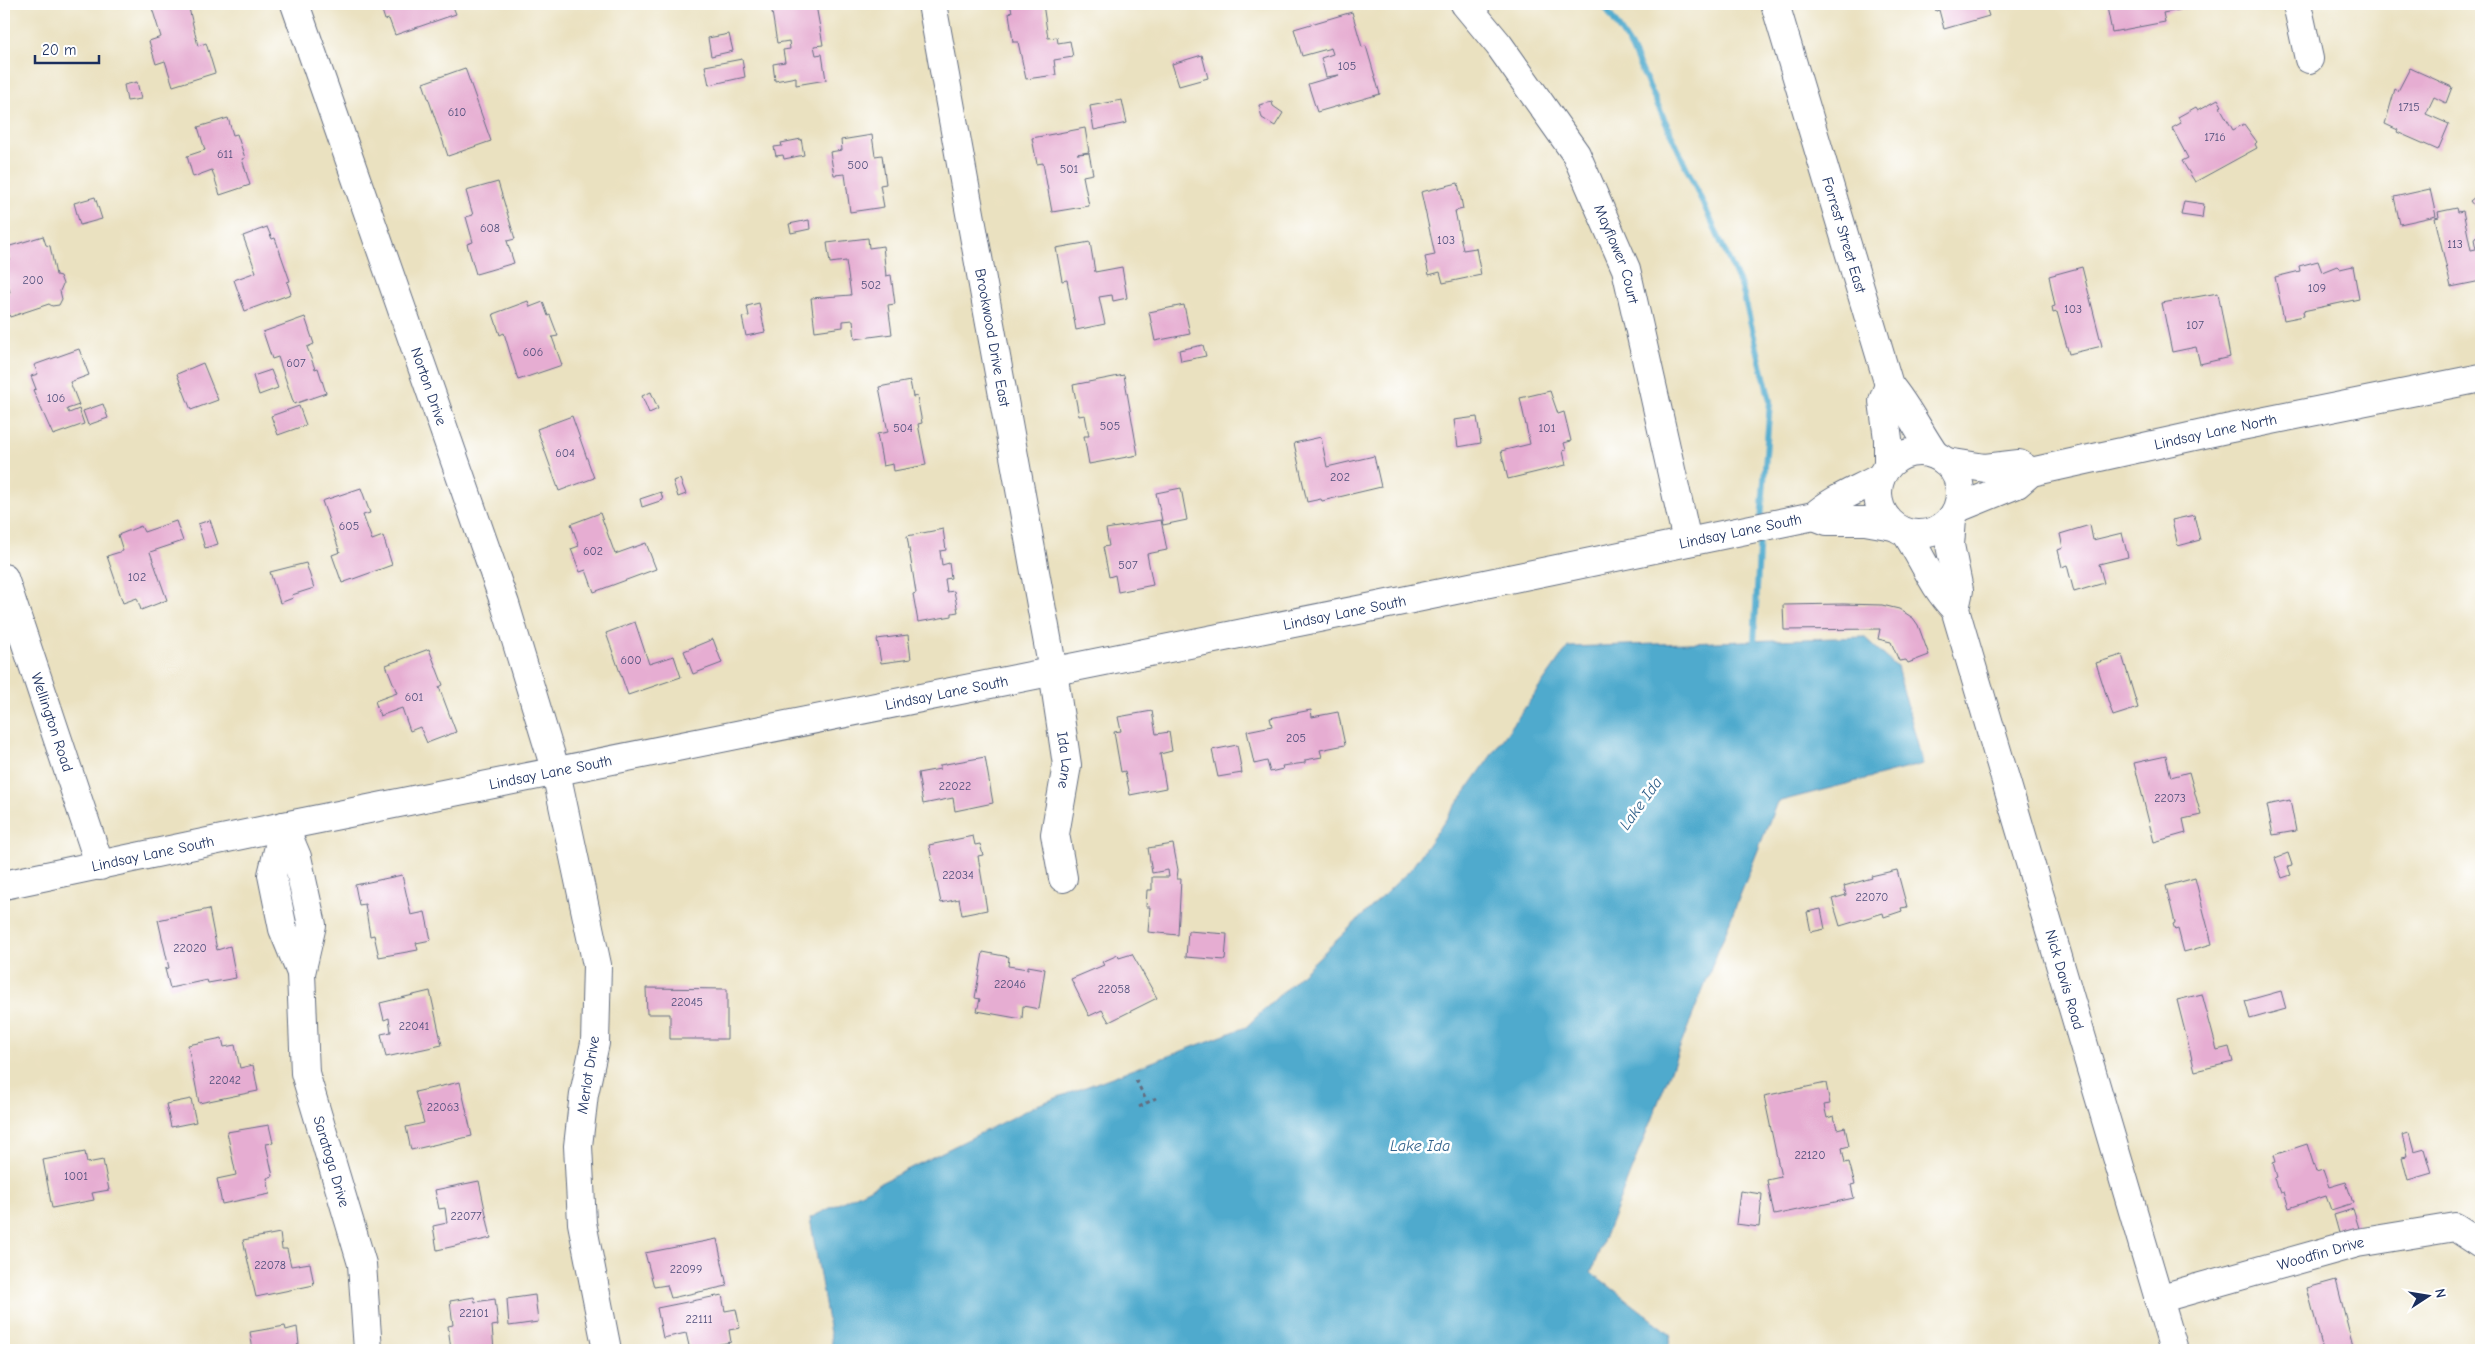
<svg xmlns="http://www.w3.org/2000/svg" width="2485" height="1354" font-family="'Comic Neue',sans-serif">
	<rect width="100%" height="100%" fill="#fff"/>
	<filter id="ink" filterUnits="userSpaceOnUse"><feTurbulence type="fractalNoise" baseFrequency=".02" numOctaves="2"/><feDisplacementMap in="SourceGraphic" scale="10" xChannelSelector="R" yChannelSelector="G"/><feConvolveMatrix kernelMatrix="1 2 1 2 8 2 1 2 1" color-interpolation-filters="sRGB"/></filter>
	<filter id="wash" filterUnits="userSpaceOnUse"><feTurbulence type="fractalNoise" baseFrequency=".0096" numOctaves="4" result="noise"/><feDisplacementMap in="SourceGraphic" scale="20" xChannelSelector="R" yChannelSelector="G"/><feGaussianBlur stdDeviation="1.12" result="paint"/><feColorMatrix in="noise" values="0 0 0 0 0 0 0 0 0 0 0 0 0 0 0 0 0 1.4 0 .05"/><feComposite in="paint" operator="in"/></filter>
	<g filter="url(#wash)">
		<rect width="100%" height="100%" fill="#eae1c0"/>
		<polygon fill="#4faacd" stroke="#356c96" points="1864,637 1897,667 1923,764 1777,802 1591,1272 1671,1334 1668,1350 833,1350 810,1218 1037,1105 1246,1027 1410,870 1568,647"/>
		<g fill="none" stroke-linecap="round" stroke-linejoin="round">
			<g stroke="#4faacd" stroke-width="6">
				<polyline points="1603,4 1631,47 1742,288 1770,401 1761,521"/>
				<polyline points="1754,644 1760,533"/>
			</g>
		</g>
		<g id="blocks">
			<g fill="#e6add2">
				<polygon points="164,4 188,4 198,46 206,43 215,73 173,86 165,61 156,64 149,41 161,37 152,8"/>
				<polygon points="380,4 452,4 456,14 395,35 389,19 385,20"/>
				<polygon points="1010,4 1043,4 1048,38 1057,37 1058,43 1070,41 1073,57 1054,60 1056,75 1026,79 1018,42 1013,42 1009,13 1012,12"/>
				<polygon points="1934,4 1985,4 1989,16 1944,29 1939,10 1936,11"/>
				<polygon points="2120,4 2204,4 2204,5 2163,13 2165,22 2112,32 2107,7"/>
				<polygon points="816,5 823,45 814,46 816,55 822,54 826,80 796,85 796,77 775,81 773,64 785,62 783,50 790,49 789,41 777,43 772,12"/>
				<polygon points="1352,12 1362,47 1366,46 1380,94 1317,112 1308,84 1339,75 1326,77 1321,58 1333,54 1331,48 1302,56 1294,29"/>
				<polygon points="729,34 733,51 711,56 708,38"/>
				<polygon points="1202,55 1208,78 1179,86 1172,64"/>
				<polygon points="742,59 745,77 709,85 705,66"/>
				<polygon points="465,68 491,141 448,156 423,83"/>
				<polygon points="2410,68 2452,87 2446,103 2434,97 2426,114 2449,124 2438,150 2397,132 2398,130 2385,124 2395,89 2398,91"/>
				<polygon points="137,82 141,99 127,101 124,85"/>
				<polygon points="2218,99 2222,106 2220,107 2233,130 2244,124 2257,142 2255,144 2257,148 2195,182 2182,161 2188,158 2172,128 2181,123 2178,117 2196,107 2198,110"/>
				<polygon points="1122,100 1127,123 1094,130 1090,106"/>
				<polygon points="1272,102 1273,106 1283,113 1275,126 1262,118 1259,105"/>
				<polygon points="228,118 233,135 237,134 245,158 242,159 250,185 220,195 212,170 193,177 187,156 205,150 198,127"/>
				<polygon points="1085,128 1089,152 1077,154 1089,153 1093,174 1083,176 1089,206 1052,212 1043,163 1037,164 1032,138"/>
				<polygon points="872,135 875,156 882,155 886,184 880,185 884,207 850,212 845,174 834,175 830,152 842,150 841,140"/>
				<polygon points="801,139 804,155 784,159 783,155 776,156 774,147 782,146 781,143"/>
				<polygon points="498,182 515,239 507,241 514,263 476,274 467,244 473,242 466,217 473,215 466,191"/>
				<polygon points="1458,183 1463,209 1455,211 1463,250 1476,248 1481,275 1443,283 1440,272 1429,275 1425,257 1435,255 1421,192"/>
				<polygon points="2430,189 2436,216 2400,224 2394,197"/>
				<polygon points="2481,192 2481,207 2477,210 2470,201"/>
				<polygon points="95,197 102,219 80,225 74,203"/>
				<polygon points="2184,201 2204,204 2202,218 2181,215"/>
				<polygon points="2457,208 2458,212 2463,211 2471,250 2476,249 2474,239 2475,237 2481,235 2481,281 2451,287 2435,218 2439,217 2438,212"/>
				<polygon points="809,220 810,229 791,233 789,224"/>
				<polygon points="267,227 272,239 275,238 290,281 287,282 291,294 245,311 234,280 256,272 243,236"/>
				<polygon points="43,236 46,245 50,246 56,275 60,276 63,284 60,291 62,299 59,305 52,306 49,304 10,317 4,297 4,294 10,292 4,275 4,263 10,260 7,247"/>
				<polygon points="868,238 869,248 883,246 886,276 891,275 895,304 888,305 892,334 855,339 853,320 843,321 843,327 815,331 811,298 851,295 846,261 830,263 827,243"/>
				<polygon points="1090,242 1095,272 1122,267 1127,298 1113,301 1112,295 1099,297 1105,324 1076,330 1067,280 1062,281 1056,248"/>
				<polygon points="2318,261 2322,272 2337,266 2340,269 2353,266 2359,299 2303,311 2304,316 2284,320 2275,277 2300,271 2299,266"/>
				<polygon points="2082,267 2102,346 2069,354 2057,312 2053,313 2052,307 2055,306 2049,276"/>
				<polygon points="2218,293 2230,357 2200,364 2196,347 2172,352 2162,303"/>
				<polygon points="528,301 530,307 543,302 548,316 550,315 558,336 552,337 562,365 518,380 504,333 500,335 493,314"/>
				<polygon points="759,303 765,332 746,336 742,317 749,316 747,306"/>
				<polygon points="1184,305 1190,334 1155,341 1149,312"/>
				<polygon points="305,317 314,344 307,347 315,369 318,368 326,393 294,404 278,357 272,359 263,332"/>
				<polygon points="1203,345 1206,356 1181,361 1179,350"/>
				<polygon points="79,349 89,375 70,382 79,405 67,409 69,413 79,409 84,424 53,435 33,390 36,389 31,376 38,374 34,365"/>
				<polygon points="203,363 218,400 191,410 177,374"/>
				<polygon points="271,370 278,388 259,395 253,376"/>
				<polygon points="1124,375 1138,455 1089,464 1084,436 1089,436 1085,415 1079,416 1073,385"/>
				<polygon points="910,381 913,397 917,396 922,423 918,424 926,465 894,471 893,464 883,466 877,434 888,432 879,387"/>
				<polygon points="1550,391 1558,414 1564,412 1571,441 1564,443 1566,450 1563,451 1566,465 1508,479 1501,451 1530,444 1520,398"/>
				<polygon points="651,392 658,409 649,413 642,396"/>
				<polygon points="103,404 108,418 88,425 83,411"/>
				<polygon points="299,406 306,425 278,435 271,416"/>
				<polygon points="572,416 594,478 559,491 537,429"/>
				<polygon points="1477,417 1481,443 1458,447 1454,420"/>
				<polygon points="1321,437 1327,467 1374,456 1381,487 1322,501 1321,499 1307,502 1294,443"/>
				<polygon points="680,479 686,494 678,497 673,481"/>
				<polygon points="361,488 370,513 363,515 372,540 383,536 392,565 342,583 332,555 340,552 322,501"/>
				<polygon points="1181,488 1187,520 1163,525 1156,493"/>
				<polygon points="661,492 663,500 642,507 640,499"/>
				<polygon points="600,513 615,554 646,543 656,569 594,592 586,570 580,572 571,549 579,546 571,524"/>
				<polygon points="2194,515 2200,540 2178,546 2172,520"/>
				<polygon points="210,520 218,544 205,548 198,524"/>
				<polygon points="1161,520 1167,550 1147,554 1153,585 1118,592 1115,575 1109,577 1103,547 1109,546 1106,529"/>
				<polygon points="176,521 183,541 150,552 167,600 141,610 137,598 123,603 107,556 123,551 118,535 141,526 144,532"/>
				<polygon points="2090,525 2093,540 2122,533 2128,557 2099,564 2104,583 2074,592 2067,565 2062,567 2058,550 2063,548 2060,534"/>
				<polygon points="943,529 946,550 940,551 942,565 949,563 951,578 945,579 947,592 954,591 958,612 952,613 952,616 918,622 913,594 916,593 907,536"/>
				<polygon points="306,563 314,588 292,595 293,598 280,603 270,572"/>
				<polygon points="1843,604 1882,605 1899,609 1913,618 1918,625 1929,655 1908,663 1906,660 1899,661 1891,642 1878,639 1880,629 1784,630 1783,605"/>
				<polygon points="635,622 649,664 674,656 681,677 628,695 606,633"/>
				<polygon points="908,635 911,659 881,663 877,639"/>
				<polygon points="713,639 722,663 693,674 684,651"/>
				<polygon points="429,649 443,685 439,687 456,732 427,743 420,727 410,731 402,708 380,716 375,701 397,693 386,665"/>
				<polygon points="2122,655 2138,708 2113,716 2096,663"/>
				<polygon points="1311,710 1312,717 1338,712 1345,745 1320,750 1322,757 1305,760 1305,763 1282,766 1283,769 1270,772 1267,761 1254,764 1247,731 1272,726 1270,718"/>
				<polygon points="1152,711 1156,734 1169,732 1172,751 1160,754 1166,788 1130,795 1125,771 1121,772 1114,732 1121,731 1118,717"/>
				<polygon points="1237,745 1242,773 1218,777 1212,750"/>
				<polygon points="2166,756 2171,777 2189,772 2201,815 2183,819 2186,833 2154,842 2134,763"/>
				<polygon points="985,757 993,803 955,811 953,798 923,804 918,773 940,769 940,765"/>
				<polygon points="2290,800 2296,831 2273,835 2267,805"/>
				<polygon points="973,836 975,845 980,844 983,855 978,856 987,910 962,915 959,899 941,903 929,845"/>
				<polygon points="1173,844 1178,870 1177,879 1181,879 1178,935 1148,932 1150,907 1146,907 1147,890 1152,890 1152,877 1169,877 1168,870 1152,873 1148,848"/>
				<polygon points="2288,853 2292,865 2288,866 2291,875 2282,878 2275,858"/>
				<polygon points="1897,870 1907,907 1901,908 1902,911 1884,917 1883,913 1840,926 1832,899 1846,895 1844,886 1872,878 1871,876"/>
				<polygon points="402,875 411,915 425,912 431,940 416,943 418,950 379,957 374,935 370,936 365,904 359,905 355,885"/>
				<polygon points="2195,878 2212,944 2184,952 2178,929 2175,930 2173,924 2175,923 2166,886"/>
				<polygon points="209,909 217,950 230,946 236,978 208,983 207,980 170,988 165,969 169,968 158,920"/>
				<polygon points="1821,909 1825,929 1811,932 1807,912"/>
				<polygon points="1188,931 1227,934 1225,960 1186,957"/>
				<polygon points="983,952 1009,957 1008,966 1028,969 1028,966 1045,969 1039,1009 1023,1006 1022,1019 977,1011 980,999 975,998"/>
				<polygon points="1132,954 1157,998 1109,1022 1102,1010 1089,1016 1071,979 1104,965 1102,962 1118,955 1119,958"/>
				<polygon points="646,988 727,989 727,1039 670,1039 670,1014 647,1014"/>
				<polygon points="430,991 442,1045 386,1057 381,1034 391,1032 389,1018 384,1020 380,1003"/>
				<polygon points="2281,991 2286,1009 2250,1019 2245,1001"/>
				<polygon points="2202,994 2217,1050 2229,1047 2233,1062 2195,1071 2177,1000"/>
				<polygon points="222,1038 224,1047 235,1045 240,1068 253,1065 258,1091 199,1103 188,1045"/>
				<polygon points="460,1082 472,1136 411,1150 406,1127 424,1123 415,1092"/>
				<polygon points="1826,1083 1830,1104 1824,1105 1827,1118 1834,1116 1837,1129 1845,1127 1849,1146 1842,1148 1845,1163 1849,1162 1855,1184 1851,1185 1854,1198 1774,1215 1767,1180 1781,1177 1764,1096"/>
				<polygon points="191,1099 196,1122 171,1127 166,1104"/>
				<polygon points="269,1125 273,1143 266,1144 273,1176 267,1178 270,1194 222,1204 217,1179 236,1175 227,1132"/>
				<polygon points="2409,1133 2414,1152 2425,1149 2432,1173 2408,1180 2402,1157 2407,1156 2402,1135"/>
				<polygon points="2307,1144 2316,1172 2323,1170 2329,1187 2346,1182 2353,1203 2331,1210 2326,1196 2289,1208 2284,1192 2281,1193 2279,1188 2277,1188 2274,1178 2277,1177 2273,1163 2276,1162 2274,1155"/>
				<polygon points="85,1152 87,1163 103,1160 109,1190 92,1193 94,1200 52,1208 43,1160"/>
				<polygon points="479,1181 491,1238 437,1250 433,1226 447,1223 445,1208 439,1209 435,1190"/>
				<polygon points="1740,1191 1762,1194 1759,1227 1736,1224"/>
				<polygon points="2353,1209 2359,1228 2339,1233 2334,1215"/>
				<polygon points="280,1233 282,1249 287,1249 291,1266 310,1263 314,1285 256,1297 243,1240"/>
				<polygon points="717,1239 727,1286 671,1298 667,1285 654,1287 645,1253"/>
				<polygon points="2336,1280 2354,1350 2323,1350 2307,1288"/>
				<polygon points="535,1295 538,1322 509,1326 507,1299"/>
				<polygon points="722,1295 725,1311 736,1309 740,1328 729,1330 731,1342 690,1350 686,1333 663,1338 657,1308"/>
				<polygon points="474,1297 475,1302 495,1299 498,1325 492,1326 494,1350 451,1350 448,1326 453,1325 450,1301"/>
				<polygon points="285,1326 286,1330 297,1327 299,1344 297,1345 298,1350 253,1350 250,1332"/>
			</g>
		</g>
	</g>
	<g filter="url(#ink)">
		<use href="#blocks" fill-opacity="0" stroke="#636d80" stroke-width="1"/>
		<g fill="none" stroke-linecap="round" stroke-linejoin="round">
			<g stroke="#636d80" stroke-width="30">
				<g id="minor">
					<path id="s1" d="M295,4L505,604L556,772L597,965L595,1043L584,1094L578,1146L582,1223L607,1350"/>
					<path id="s2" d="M932,4L1053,671L1067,765L1055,834L1063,878"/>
					<path id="s3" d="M1465,4L1499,45L1576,154L1626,269L1687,541"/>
					<path id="s4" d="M1775,4L1889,385C1907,406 1919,432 1935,455"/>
					<polyline points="2297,4 2309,59"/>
					<circle cx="1919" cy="493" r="41"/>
					<polyline points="1947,462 1985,468 2019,464 2031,472"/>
					<polyline points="1888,466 1888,439 1883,401 1889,385"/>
					<path id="s5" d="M1958,508L2017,484L2031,472L2226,429L2481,378"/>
					<polyline points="1814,516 1827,521 1865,521 1893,526"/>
					<path id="s6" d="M1952,519L1950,545L1959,590L1955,609L2174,1350"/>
					<path d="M1906,533C1923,559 1933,587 1955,609"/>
					<path id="s7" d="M4,578L100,866"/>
					<path id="s8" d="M284,826L297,857L312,925L301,973L305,1073L362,1264L368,1350"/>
					<polyline points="284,826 272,875 283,929 301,973"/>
					<path id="s9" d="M4,885L284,826L1378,606L1814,516C1834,498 1858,490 1881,477"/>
					<path id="s10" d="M2158,1299L2357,1243L2455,1227L2481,1244"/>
				</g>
			</g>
			<g stroke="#636d80" stroke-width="3" stroke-dasharray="4 4" stroke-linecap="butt">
				<polyline points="1136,1080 1147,1102"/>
				<polyline points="1139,1107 1156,1098"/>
			</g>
			<use href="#minor" stroke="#fff" stroke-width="28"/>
		</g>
	</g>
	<g text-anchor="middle" stroke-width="5" stroke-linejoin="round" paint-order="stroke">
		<g font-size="12" fill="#4e4e7b">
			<text x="1347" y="70">105</text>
			<text x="2409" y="111">1715</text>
			<text x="457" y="116">610</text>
			<text x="2215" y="141">1716</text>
			<text x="225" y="158">611</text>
			<text x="858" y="169">500</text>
			<text x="1069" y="173">501</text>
			<text x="490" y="232">608</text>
			<text x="1446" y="244">103</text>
			<text x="2455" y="248">113</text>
			<text x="33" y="284">200</text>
			<text x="871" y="289">502</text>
			<text x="2317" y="292">109</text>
			<text x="2073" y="313">103</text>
			<text x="2195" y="329">107</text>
			<text x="533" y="356">606</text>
			<text x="296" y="367">607</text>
			<text x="56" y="402">106</text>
			<text x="1110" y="430">505</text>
			<text x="903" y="432">504</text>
			<text x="1547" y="432">101</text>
			<text x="565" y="457">604</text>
			<text x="1340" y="481">202</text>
			<text x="349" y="530">605</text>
			<text x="593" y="555">602</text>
			<text x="1128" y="569">507</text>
			<text x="137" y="581">102</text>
			<text x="631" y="664">600</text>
			<text x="414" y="701">601</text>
			<text x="1296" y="742">205</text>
			<text x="955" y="790">22022</text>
			<text x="2170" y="802">22073</text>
			<text x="958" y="879">22034</text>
			<text x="1872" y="901">22070</text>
			<text x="190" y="952">22020</text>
			<text x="1010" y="988">22046</text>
			<text x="1114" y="993">22058</text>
			<text x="687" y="1006">22045</text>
			<text x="414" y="1030">22041</text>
			<text x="225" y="1084">22042</text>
			<text x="443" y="1111">22063</text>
			<text x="1810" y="1159">22120</text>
			<text x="76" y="1180">1001</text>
			<text x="466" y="1220">22077</text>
			<text x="270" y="1269">22078</text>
			<text x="686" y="1273">22099</text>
			<text x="474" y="1317">22101</text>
			<text x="699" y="1323">22111</text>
		</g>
		<g font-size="15" fill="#1b2f5e" stroke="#fff">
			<text dy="5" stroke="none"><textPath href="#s4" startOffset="241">Forrest Street East</textPath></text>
			<text dy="5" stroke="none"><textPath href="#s3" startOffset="295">Mayflower Court</textPath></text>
			<text dy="5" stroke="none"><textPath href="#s2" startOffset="339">Brookwood Drive East</textPath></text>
			<text dy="5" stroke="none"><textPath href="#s1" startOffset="405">Norton Drive</textPath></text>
			<text dy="5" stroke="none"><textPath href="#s5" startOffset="271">Lindsay Lane North</textPath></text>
			<text dy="5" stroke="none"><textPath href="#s9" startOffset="1772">Lindsay Lane South</textPath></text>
			<text dy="5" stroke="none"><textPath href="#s9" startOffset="1368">Lindsay Lane South</textPath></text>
			<text dy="5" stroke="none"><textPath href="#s9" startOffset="962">Lindsay Lane South</textPath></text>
			<text dy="5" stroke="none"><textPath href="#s7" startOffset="152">Wellington Road</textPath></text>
			<text dy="5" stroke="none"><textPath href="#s2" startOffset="768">Ida Lane</textPath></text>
			<text dy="5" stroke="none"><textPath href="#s9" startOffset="558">Lindsay Lane South</textPath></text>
			<text dy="5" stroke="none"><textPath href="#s9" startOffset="152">Lindsay Lane South</textPath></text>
			<text dy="5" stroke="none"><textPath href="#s6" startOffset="478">Nick Davis Road</textPath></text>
			<text transform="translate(588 1075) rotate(-81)" y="5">Merlot Drive</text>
			<text dy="5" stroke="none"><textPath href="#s8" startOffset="345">Saratoga Drive</textPath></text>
			<text dy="5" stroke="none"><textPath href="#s10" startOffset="169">Woodfin Drive</textPath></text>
		</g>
		<g font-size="16" font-style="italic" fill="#30608a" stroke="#fff">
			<text transform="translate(1640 803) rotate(-54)" y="6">Lake Ida</text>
			<text x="1420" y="1151">Lake Ida</text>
		</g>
	</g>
	<rect width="2485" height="1354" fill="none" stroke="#fff" stroke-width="20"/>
	<g transform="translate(2428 1296) rotate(78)" stroke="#ffffff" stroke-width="4" paint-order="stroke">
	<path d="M0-4L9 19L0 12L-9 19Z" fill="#1b2f5e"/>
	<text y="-8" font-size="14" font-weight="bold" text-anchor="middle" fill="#1b2f5e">N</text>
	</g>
	<path d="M35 55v8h64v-8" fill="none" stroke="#1b2f5e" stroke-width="2.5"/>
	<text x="42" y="55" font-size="15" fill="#1b2f5e" stroke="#ffffff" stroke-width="4" paint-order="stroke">20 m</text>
</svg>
